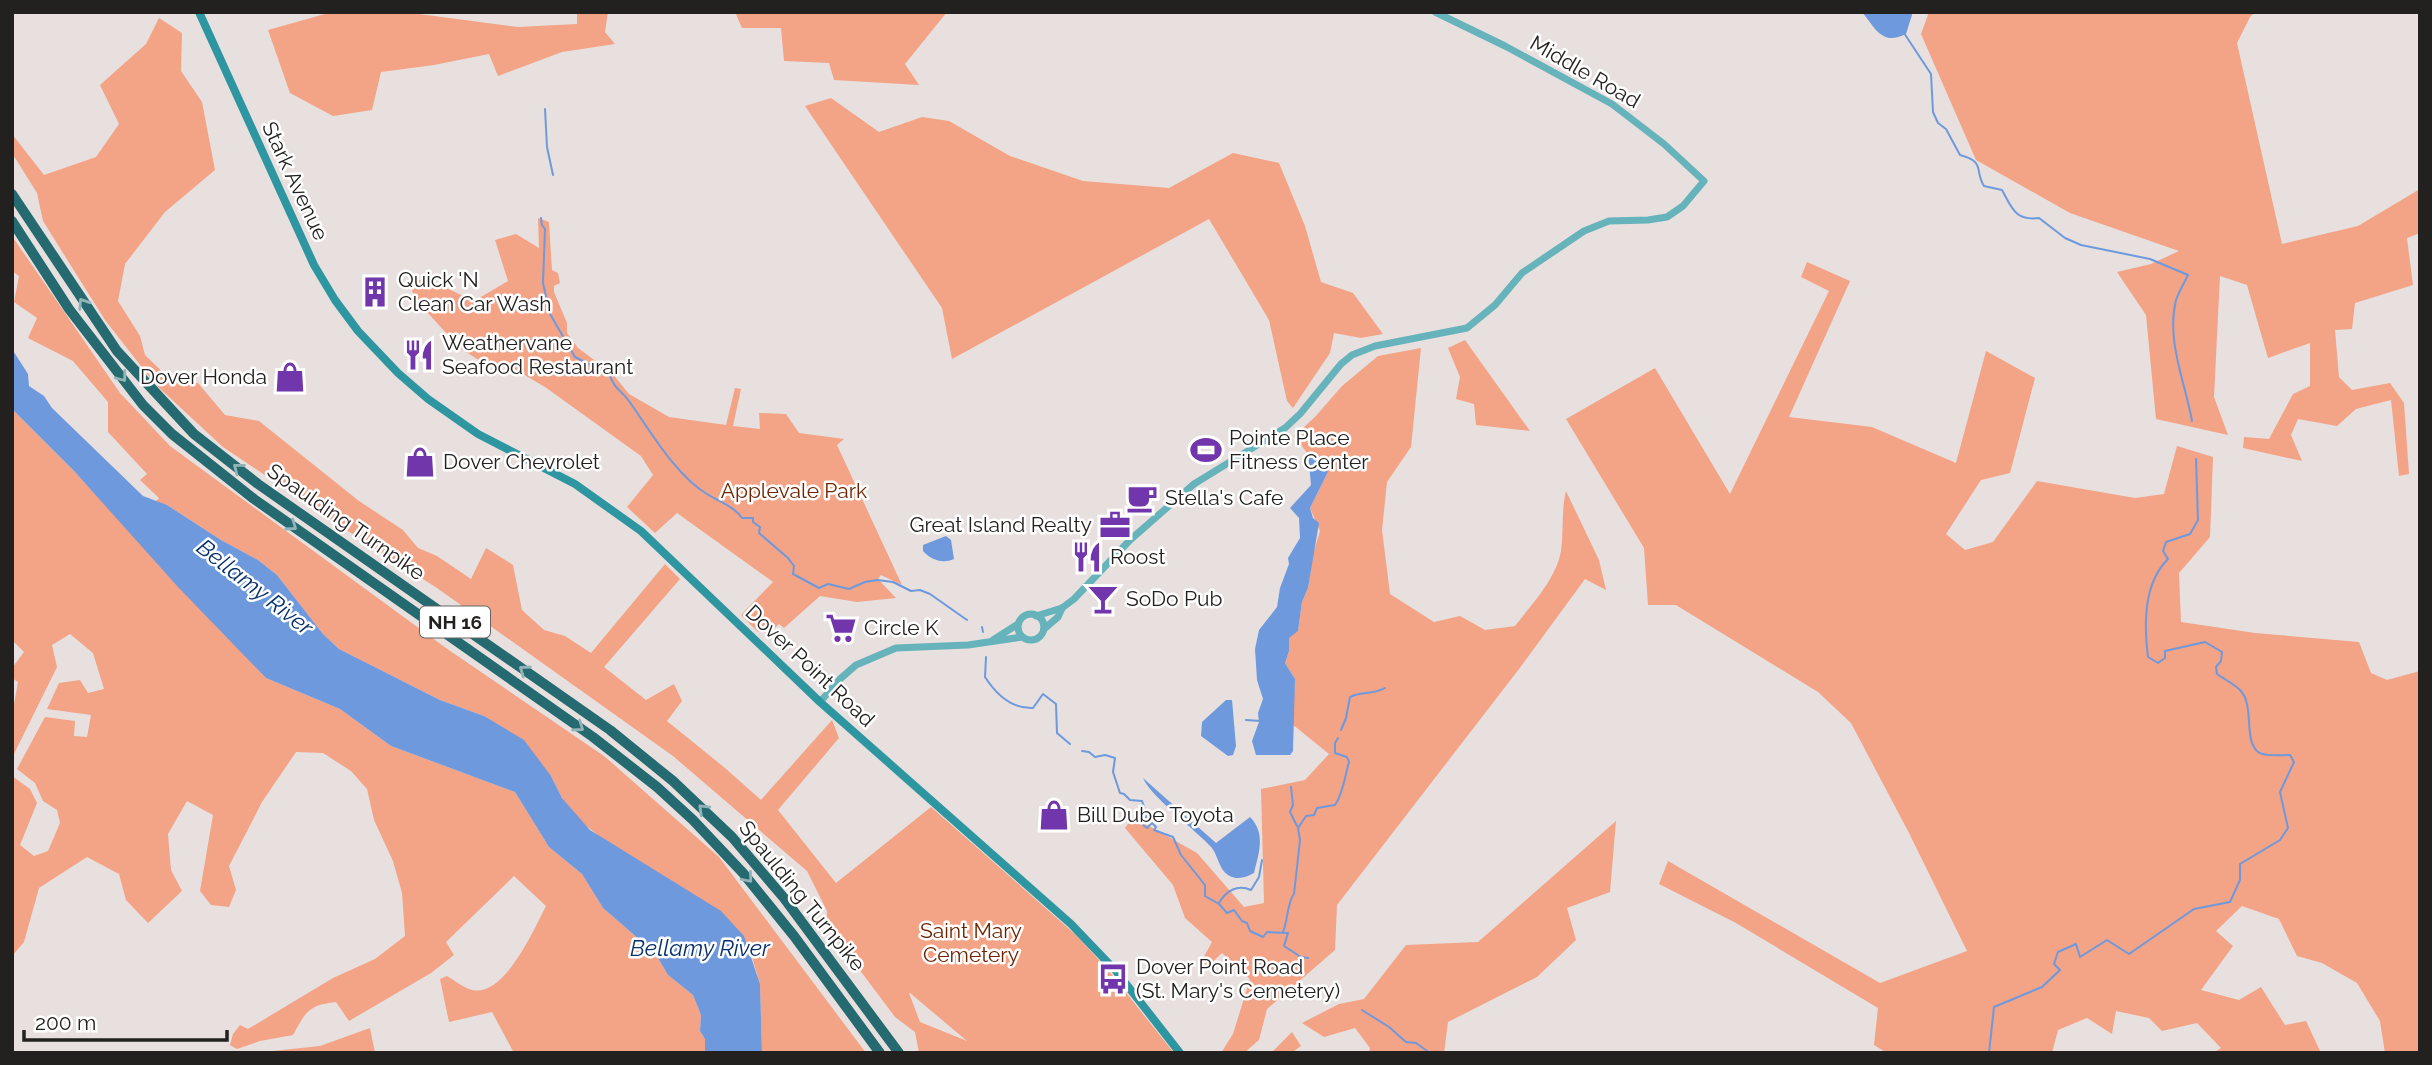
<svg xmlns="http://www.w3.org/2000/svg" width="2432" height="1065" font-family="Raleway,sans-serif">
	<rect width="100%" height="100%" fill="#e7e0de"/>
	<g fill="#f3a386" fill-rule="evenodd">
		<polygon points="332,12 404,12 518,27 577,24 577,12 608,12 605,32 615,44 562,52 498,76 489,54 434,65 381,72 372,110 333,116 290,93 268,30"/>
		<polygon points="735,12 947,12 905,64 919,85 834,80 829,63 784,61 781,28 742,28"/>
		<polygon points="1929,12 2255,12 2250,17 2237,43 2282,244 2358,226 2420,189 2420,233 2407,238 2413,285 2355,303 2352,329 2335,330 2339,377 2352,390 2390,383 2404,403 2409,474 2399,476 2391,400 2356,409 2337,426 2298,419 2291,435 2302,461 2243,448 2244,437 2269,439 2293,394 2310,386 2310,343 2268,358 2247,285 2220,276 2214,397 2228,435 2156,419 2146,315 2117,272 2151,264 2179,251 2070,213 1976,160 1921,34"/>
		<path d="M159,18L182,33L181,71L202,102L215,170L165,212L125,264L118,301L140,336L145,355L174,383H198L225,415L259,421L359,501L403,530L418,548L437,556L471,579L486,548L513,565L522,610L544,630L565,636L591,653L665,564L680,579L604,667L646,700L674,684L682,701L667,721L725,768L761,800L832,720L839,738L778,810L836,883L931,807L1077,936L1108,970L1174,1053H919L915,1032L895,1017L826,925L827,911L807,871L673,756L437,588L348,531L223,447L155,384L105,320L43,221L37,193L12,153V134L44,175L96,157L119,124L100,85L146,44ZM909,993H910L967,1041L920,1022Z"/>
		<polygon points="831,98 879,132 922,117 949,121 1010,156 1083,181 1169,188 1233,153 1279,163 1305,226 1321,282 1353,293 1383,334 1361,338 1334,333 1330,353 1293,408 1287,401 1269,320 1209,219 952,359 942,308 805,106"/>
		<polygon points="538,218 549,222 552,270 558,273 560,283 554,286 554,292 567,323 567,333 578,348 612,373 629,394 669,417 726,425 735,388 741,389 733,426 760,429 759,413 786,414 799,433 844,439 837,445 902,585 881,575 878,579 896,598 857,602 820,596 784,628 779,624 769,633 758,632 741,615 773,582 677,513 655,533 627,507 653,475 641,456 545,387 511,367 477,359 460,348 414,298 409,277 440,285 474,301 508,281 495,240 516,234 539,248"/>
		<polygon points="12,236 120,393 170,446 446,648 604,756 719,857 866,1053 762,1053 760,984 752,957 580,821 562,798 551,776 484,716 440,700 339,649 323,634 277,575 258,560 221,540 167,505 155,502 159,498 140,480 147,474 108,432 108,402 73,361 28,338 37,318 14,302 19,276 12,271"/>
		<polygon points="1807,262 1850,281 1789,417 1872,427 1956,463 1986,351 2035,378 2010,473 1981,480 1946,534 1965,550 1993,542 2037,481 2135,498 2164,494 2177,446 2213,457 2210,537 2179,573 2181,622 2255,633 2359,642 2371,673 2387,680 2420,671 2420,1053 2385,1053 2380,1021 2357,983 2322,963 2297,956 2279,919 2242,906 2216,931 2233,946 2201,990 2239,1000 2261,987 2285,1025 2306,1021 2321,1053 2213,1053 2221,1048 2197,1023 2162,1031 2149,1018 2116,1011 2112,1034 2087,1018 2058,1030 2052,1053 1887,1053 1874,1045 1878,1008 1736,923 1659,884 1668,861 1880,983 1967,951 1909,833 1851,723 1818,692 1676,605 1648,605 1644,548 1566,419 1655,368 1730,494 1829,291 1801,277"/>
		<polygon points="1465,340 1530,431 1476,425 1474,404 1456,399 1460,377 1448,348"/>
		<path d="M1421,348L1411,447L1387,482L1382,530L1390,594L1434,622L1460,616L1485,630L1515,626C1532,604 1556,579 1561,551C1564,531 1561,511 1566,491L1599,560L1606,590L1585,579L1519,669L1337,905L1335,950L1267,1009L1259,1040L1244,1053H1221L1233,1034L1250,979L1222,953L1204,970L1201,962L1212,942L1185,918L1173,885L1125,828L1133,817L1197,853L1244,907L1264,903L1261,789L1305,780L1329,754L1292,724L1295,679L1285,663L1289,651V637L1298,631L1302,602L1308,588L1313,554L1320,531L1310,508L1328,472L1325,457L1308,454L1294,436L1315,417L1342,386L1378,356Z"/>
		<path d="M12,409L75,472L266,678L340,709L391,746L515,792L549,847L582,874L603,908L655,953L668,975L693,995L701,1015L700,1031L705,1039V1053H514L492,1012L449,1022L440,979L447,976C454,980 464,988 472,990C505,997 534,929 546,906L514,876L446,942L454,955L431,973L349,1021L336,1002C309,1005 306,1011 293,1035L260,1041L237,1049L230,1045L233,1034L240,1025L248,1029L333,978L375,959L405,936L402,893L393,861L374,820L367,789L351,771L323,753L296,752L262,802L229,866L236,890L229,907L211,905L200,891L213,815L187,801L168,834L171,870L182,891L148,923L126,900L119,874L87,857L39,888L24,942L12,956V776L30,789L37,803L20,845L34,856L48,851L60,823L57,810L43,801L35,783L17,769L45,717L75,721L74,736L87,737L91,715L47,709L59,683L80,680L88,693L104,689L93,653L70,634L52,645L57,667L12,758V716L18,682L12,678V668L24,652L12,640Z"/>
		<polygon points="1616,821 1610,892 1567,908 1576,940 1537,977 1448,1022 1444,1053 1369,1053 1370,1048 1355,1028 1324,1037 1302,1023 1339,1004 1364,999 1406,945 1478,942"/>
		<polygon points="370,1028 375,1053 253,1053 320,1046"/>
		<polygon points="1292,1032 1301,1046 1291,1053 1271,1053"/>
	</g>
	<g fill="#6e99dd">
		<path d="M1862,12H1912V15L1906,34C1882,46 1876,29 1862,12Z"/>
		<polygon points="12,349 28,374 29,386 44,396 52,408 143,496 167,505 221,540 258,560 277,575 323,634 339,649 440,700 484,716 524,740 551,776 562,798 590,830 721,911 744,936 760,984 762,1053 705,1053 705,1039 700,1031 701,1015 693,995 668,975 655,953 603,908 582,874 549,847 515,792 391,746 340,709 266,678 178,587 75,472 12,409"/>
		<polygon points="1308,454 1325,457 1328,472 1310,508 1313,518 1319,523 1308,588 1302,602 1298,631 1289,638 1289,651 1285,663 1295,679 1293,751 1290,755 1256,755 1252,741 1259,722 1258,713 1263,699 1257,680 1255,649 1259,630 1277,607 1280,588 1289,564 1288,558 1300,538 1299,518 1290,508 1311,485"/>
		<path d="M946,536L951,540L954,559C942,564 931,560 923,551V545Z"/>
		<polygon points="1226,700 1232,700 1236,746 1233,755 1228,756 1201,736 1202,722"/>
		<path d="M1143,778L1216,843L1250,817C1266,833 1259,853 1254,873C1247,877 1237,881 1228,875C1219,869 1218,856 1212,848C1196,830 1151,797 1143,778Z"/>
	</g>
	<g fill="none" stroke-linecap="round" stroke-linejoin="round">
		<g stroke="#6e99dd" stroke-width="2">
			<path d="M1904,33L1931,74L1933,112L1938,123L1946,129L1960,155C1986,162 1974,170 1984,186L2002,190C2012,208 2015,221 2039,218L2065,238L2081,245L2150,259L2188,275C2184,283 2179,292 2176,300C2166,340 2185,382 2192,421"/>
			<polyline points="545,109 547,147 553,175"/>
			<path d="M541,218L542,225L545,229L543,283L550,314L575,357L610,375C614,389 621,390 629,401C649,429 676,476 707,494C718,501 735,507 742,518H753V522L760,527L759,533L788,558L794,566L793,574L819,588L828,584L849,589L865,582L877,580L893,582L911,591L920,590L930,594L967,620"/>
			<polyline points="982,627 983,632"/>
			<path d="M986,657L985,677C996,694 1012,709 1033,708L1043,694L1056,704L1057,733L1070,744"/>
			<polyline points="1246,720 1261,721"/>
			<path d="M1341,730L1346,718L1350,697C1360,691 1373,695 1385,688"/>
			<polyline points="1082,751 1089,752 1095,757 1105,755 1115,758 1113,772 1120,793 1124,794 1130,800 1142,801 1147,815 1143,825 1147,828 1152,823 1156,827 1154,830 1173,837 1181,855 1205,885 1205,896 1219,904 1227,913 1234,910 1242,921 1247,923 1250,931 1263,937 1267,932 1288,933 1284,946 1301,957 1308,958"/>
			<polyline points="1291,787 1293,805 1290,812 1297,826"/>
			<path d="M1219,903C1226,891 1237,884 1251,890L1259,877L1262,860"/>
			<path d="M1283,932C1288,920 1287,903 1294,894L1300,840L1298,828L1306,816L1314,815L1317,808L1335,805C1343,794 1345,776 1349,762L1347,757L1335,753V743L1338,738"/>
			<polyline points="1362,1010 1389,1027 1406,1042 1416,1043 1430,1053"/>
			<path d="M1989,1053L1994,1007L2042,987L2060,970L2054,964L2058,952L2076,944L2080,957L2107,940L2129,954L2194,909L2230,902L2240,880V864L2280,840L2288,828L2280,792L2294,762L2290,755C2282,755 2264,757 2258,752C2243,739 2255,705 2240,690C2234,684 2224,679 2217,674L2216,667L2221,661L2222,652L2205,642L2165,651V658L2158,663L2148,657C2144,625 2143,584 2168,559L2163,551L2166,542L2190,534L2198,520L2196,459"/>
		</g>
		<g stroke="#66b3bb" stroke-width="7">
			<circle cx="1031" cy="627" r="13"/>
			<polyline points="1036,616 1062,608 1074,599 1130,540 1194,484 1285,428 1300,414 1341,364 1352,355 1375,346 1467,328 1495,305 1522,273 1584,231 1609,221 1648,220 1667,217 1683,206 1704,181 1664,144 1612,104 1505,46 1435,12"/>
			<polyline points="1044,629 1058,617 1062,608"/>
			<polyline points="993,640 1018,624"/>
			<polyline points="820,702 840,679 856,665 896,648 968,645 1022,637"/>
		</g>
		<polyline stroke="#2d96a0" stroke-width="8" points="199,12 314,265 335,300 358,331 398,373 428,399 478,434 575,484 641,531 820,702 1071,924 1116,971 1180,1053"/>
		<g stroke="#246a70" stroke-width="10">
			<polyline points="12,194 117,351 194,434 258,484 610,730 673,781 732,837 784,898 899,1053"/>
			<polyline points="12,221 69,309 143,405 172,434 254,499 593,737 657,787 693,820 743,873 794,936 880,1053"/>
		</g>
	</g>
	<defs><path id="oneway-chevron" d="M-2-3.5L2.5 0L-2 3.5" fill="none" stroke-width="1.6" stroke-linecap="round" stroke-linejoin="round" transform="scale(1.75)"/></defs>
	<g stroke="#92b4b8">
		<use href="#oneway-chevron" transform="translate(83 303) rotate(-123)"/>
		<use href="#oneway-chevron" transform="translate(122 377) rotate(53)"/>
		<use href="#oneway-chevron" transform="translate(238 468) rotate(-142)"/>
		<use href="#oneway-chevron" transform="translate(292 526) rotate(35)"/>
		<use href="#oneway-chevron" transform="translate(524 670) rotate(-145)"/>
		<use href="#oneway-chevron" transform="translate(579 727) rotate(35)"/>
		<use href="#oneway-chevron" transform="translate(703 809) rotate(-136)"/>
		<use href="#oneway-chevron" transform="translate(748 878) rotate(50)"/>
	</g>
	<defs>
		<g id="building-bare" transform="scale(2.415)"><path d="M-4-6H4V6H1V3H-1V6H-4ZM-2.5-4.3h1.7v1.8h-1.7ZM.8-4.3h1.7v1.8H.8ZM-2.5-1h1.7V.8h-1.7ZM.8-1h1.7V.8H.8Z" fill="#7136ac" stroke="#fff" stroke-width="2.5" paint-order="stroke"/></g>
		<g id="restaurant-bare" transform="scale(2.415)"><path d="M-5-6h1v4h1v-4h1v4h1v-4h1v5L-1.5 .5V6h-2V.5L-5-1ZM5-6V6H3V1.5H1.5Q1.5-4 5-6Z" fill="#7136ac" stroke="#fff" stroke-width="2.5" paint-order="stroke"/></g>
		<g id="shop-bare" transform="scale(2.415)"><path d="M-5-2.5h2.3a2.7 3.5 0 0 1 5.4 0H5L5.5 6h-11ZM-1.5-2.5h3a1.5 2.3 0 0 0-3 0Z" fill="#7136ac" stroke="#fff" stroke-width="2.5" paint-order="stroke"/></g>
		<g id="stadium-bare" transform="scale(2.415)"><path d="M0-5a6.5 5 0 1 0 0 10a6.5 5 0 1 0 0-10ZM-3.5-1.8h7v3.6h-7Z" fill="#7136ac" stroke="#fff" stroke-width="2.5" paint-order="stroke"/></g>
		<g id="cafe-bare" transform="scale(2.415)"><path d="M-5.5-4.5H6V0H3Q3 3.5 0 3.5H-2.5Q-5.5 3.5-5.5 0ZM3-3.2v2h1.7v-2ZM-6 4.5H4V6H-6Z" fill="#7136ac" stroke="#fff" stroke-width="2.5" paint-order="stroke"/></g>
		<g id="office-bare" transform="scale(2.415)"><path d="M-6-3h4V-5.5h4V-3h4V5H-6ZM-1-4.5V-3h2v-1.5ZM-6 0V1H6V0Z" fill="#7136ac" stroke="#fff" stroke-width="2.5" paint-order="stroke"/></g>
		<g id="bar-bare" transform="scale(2.415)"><path d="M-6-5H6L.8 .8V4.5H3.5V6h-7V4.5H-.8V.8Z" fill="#7136ac" stroke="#fff" stroke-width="2.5" paint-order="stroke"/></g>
		<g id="supermarket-bare" transform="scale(2.415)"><path d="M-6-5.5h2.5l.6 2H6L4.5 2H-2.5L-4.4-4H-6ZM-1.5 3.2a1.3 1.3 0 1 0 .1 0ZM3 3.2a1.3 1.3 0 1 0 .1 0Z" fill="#7136ac" stroke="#fff" stroke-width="2.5" paint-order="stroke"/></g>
		<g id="bus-bare" transform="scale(2.415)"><path d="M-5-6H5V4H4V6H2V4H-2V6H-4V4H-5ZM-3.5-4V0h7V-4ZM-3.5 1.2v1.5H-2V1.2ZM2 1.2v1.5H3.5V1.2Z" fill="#7136ac" stroke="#fff" stroke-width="2.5" paint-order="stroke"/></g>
	</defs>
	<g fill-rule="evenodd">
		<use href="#building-bare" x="375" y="292"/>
		<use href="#restaurant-bare" x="419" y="355"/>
		<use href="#shop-bare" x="290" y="377"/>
		<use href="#stadium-bare" x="1206" y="450"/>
		<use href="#shop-bare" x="420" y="462"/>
		<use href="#cafe-bare" x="1142" y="498"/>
		<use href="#office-bare" x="1115" y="525"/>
		<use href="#restaurant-bare" x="1087" y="557"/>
		<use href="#bar-bare" x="1103" y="599"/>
		<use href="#supermarket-bare" x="841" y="628"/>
		<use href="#shop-bare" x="1054" y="815"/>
		<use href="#bus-bare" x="1113" y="979"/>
	</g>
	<g text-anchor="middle" stroke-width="5" stroke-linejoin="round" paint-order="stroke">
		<rect fill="#fff" stroke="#656463" stroke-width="2" x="420" y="606.5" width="70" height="31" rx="5"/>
		<g font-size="19" font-weight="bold" fill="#232120">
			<text x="455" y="629">NH 16</text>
		</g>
		<g font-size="21" fill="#232120" stroke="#fff">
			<text transform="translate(1585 72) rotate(30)" y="7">Middle Road</text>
			<text transform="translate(295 181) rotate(65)" y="7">Stark Avenue</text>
			<text transform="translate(346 522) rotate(35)" y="7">Spaulding Turnpike</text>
			<text transform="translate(810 666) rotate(43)" y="7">Dover Point Road</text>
			<text transform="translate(802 896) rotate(51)" y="7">Spaulding Turnpike</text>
		</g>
		<g font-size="21" fill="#232120" stroke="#fff" text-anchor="start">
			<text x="398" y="287">Quick 'N<tspan x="398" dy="24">Clean Car Wash</tspan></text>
			<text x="442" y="350">Weathervane<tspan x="442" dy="24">Seafood Restaurant</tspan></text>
			<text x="267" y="384" text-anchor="end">Dover Honda</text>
			<text x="1229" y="445">Pointe Place<tspan x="1229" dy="24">Fitness Center</tspan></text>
			<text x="443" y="469">Dover Chevrolet</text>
			<text x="1165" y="505">Stella's Cafe</text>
			<text x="1092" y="532" text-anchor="end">Great Island Realty</text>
			<text x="1110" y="564">Roost</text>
			<text x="1126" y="606">SoDo Pub</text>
			<text x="864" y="635">Circle K</text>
			<text x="1077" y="822">Bill Dube Toyota</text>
			<text x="1136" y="974">Dover Point Road<tspan x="1136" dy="24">(St. Mary's Cemetery)</tspan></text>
		</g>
		<g font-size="21" fill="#702502" stroke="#fff">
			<text x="794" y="498">Applevale Park</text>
			<text x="971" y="938">Saint Mary<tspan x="971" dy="24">Cemetery</tspan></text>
		</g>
		<g font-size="23" font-style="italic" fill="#09316d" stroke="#fff">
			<text transform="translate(255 587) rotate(38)" y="8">Bellamy River</text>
			<text x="700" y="956">Bellamy River</text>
		</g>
	</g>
	<rect width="2432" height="1065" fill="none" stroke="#232120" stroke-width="28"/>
	<path d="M24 1030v10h203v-10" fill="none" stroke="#232120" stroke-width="3.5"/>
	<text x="35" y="1030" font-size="21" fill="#232120" stroke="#ffffff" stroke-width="5" paint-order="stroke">200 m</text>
</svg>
